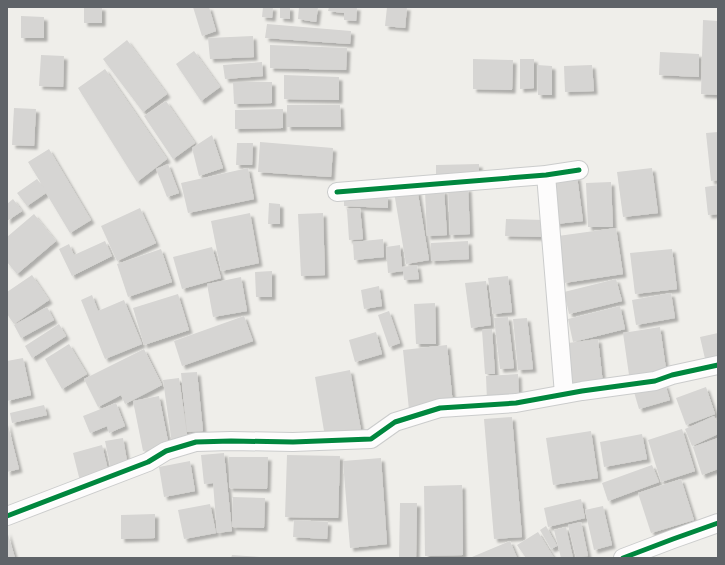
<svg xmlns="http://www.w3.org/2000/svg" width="725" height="565" font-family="Inter,sans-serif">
	<defs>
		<filter id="shadow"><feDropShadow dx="3.5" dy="3.5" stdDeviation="1" flood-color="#0004"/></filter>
	</defs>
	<rect width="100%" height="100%" fill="#efeeea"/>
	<g fill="#d6d5d3" filter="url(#shadow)">
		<rect x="84" y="7" width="18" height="16"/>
		<polygon points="193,7 209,7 216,31 202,36"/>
		<polygon points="263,7 273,7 272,18 262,17"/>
		<polygon points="280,7 290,7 290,19 280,18"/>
		<polygon points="299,7 318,7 316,22 298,19"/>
		<polygon points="329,7 357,7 356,21 344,20 344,13 328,11"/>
		<polygon points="387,7 407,7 405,28 385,26"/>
		<polygon points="21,16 44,17 44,38 21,38"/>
		<polygon points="703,20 718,21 718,95 701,94"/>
		<polygon points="267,24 351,31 350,44 265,38"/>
		<polygon points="253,36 254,57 210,59 208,38"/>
		<polygon points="127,40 167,94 143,112 103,59"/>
		<polygon points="270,45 347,48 346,70 270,68"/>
		<polygon points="194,51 220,87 201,101 176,64"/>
		<polygon points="660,52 699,54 699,77 659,75"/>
		<polygon points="41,55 64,56 63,87 39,86"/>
		<polygon points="473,59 513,60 512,90 473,89"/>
		<polygon points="520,59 534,59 534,88 520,89"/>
		<polygon points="262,62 263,76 225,79 223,65"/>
		<polygon points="537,65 552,66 552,95 538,95"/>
		<polygon points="592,65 594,91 565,92 564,66"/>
		<polygon points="105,69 167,159 137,182 78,88"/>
		<polygon points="284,75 339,77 339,100 284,99"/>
		<polygon points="233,82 272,82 272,103 234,104"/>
		<polygon points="166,101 195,143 173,159 144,116"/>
		<polygon points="287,105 340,105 341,127 287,127"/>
		<polygon points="14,108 36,109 34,146 12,145"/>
		<polygon points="283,109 283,128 235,129 235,110"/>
		<polygon points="718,132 718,180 711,181 706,133"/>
		<polygon points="212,135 223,168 199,176 192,148"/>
		<polygon points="260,142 333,148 331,177 258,172"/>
		<polygon points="237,143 253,143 252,165 236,165"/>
		<polygon points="49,149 91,220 70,233 46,193 27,206 17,193 37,179 44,188 28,162"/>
		<polygon points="168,164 179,193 167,197 156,169"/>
		<polygon points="479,164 479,179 436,180 436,165"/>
		<polygon points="248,168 254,199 188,213 181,183"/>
		<polygon points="652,168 658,213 623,217 617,172"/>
		<polygon points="577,176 583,221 556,224 551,179"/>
		<polygon points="611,182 613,227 588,227 586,183"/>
		<polygon points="718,185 718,214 708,215 705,187"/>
		<polygon points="417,188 429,260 406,264 394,192"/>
		<polygon points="468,188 470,234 450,235 448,189"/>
		<polygon points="444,190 447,235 427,236 425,191"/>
		<polygon points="344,194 388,196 388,208 344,206"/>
		<polygon points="13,199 22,211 7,221 7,204"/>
		<polygon points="269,203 280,204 280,224 268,224"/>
		<polygon points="140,208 156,243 117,261 101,226"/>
		<polygon points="360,208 363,239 349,240 347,209"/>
		<polygon points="250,213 259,263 221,271 211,221"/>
		<polygon points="323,213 325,275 301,276 298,214"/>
		<polygon points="34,214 56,241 17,274 7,262 7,237"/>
		<polygon points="506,219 545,220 545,237 505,236"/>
		<polygon points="616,228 623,274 564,283 558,236"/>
		<polygon points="383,239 384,257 354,260 353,242"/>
		<polygon points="105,241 112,256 72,276 59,249 69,244 74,255"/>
		<polygon points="468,241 469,259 431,261 431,243"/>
		<polygon points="400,245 402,267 417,265 419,279 404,280 403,271 388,273 386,247"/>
		<polygon points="212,247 221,278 182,289 173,257"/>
		<polygon points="161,249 172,282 128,297 117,264"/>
		<polygon points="672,249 677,289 635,294 630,253"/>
		<polygon points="272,271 272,297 256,297 255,272"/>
		<polygon points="32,275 49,300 14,324 7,314 7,292"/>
		<polygon points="508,276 512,312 493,314 488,278"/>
		<polygon points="241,277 247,311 213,317 207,284"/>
		<polygon points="616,279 622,301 569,314 564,292"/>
		<polygon points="486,281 491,325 471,328 465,283"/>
		<polygon points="379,286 382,306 364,309 361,290"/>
		<polygon points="671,293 675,318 636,325 632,300"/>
		<polygon points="178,294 189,330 144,345 133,308"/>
		<polygon points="92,295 98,311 124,300 142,344 105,359 81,300"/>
		<polygon points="435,303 436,344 416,344 414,304"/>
		<polygon points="620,306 625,329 573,342 568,319"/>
		<polygon points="47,307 54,320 21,338 14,325"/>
		<polygon points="389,311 400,343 389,347 378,315"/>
		<polygon points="244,316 253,341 182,366 174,341"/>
		<polygon points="508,317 514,368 500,369 494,318"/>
		<polygon points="527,318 533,369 518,370 513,319"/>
		<polygon points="59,324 66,336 32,358 25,346"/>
		<polygon points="660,327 667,376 630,382 623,333"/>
		<polygon points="492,329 495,374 485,374 482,330"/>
		<polygon points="376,332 382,354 355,362 349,340"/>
		<polygon points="718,333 718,360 706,363 700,337"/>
		<polygon points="598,339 603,384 573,387 568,343"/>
		<polygon points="69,344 87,374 62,389 45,359"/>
		<polygon points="447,345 453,405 409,410 403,350"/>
		<polygon points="144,349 162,385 125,404 121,395 98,407 84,379"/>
		<polygon points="23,358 31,395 7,401 7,361"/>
		<polygon points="350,370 361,430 325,437 315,377"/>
		<polygon points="197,372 203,431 187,432 181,373"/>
		<polygon points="518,374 519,399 487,401 486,376"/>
		<polygon points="179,378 188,441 172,444 163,380"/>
		<polygon points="665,384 670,400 639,409 634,392"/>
		<polygon points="706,387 715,414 686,425 676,398"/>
		<polygon points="159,396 169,446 143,451 133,401"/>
		<polygon points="116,403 125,426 109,433 107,426 90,433 83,416"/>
		<polygon points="44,405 47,415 12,423 10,413"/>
		<polygon points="714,416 718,425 718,434 692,446 685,429"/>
		<polygon points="512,417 522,537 494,539 484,419"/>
		<polygon points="7,421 19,469 7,472"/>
		<polygon points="682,429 695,471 661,482 648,440"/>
		<polygon points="591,431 598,478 553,485 546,438"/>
		<polygon points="642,434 647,459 604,467 600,442"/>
		<polygon points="123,438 128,467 111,470 105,441"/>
		<polygon points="718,438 718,469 702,475 693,447"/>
		<polygon points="102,445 109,474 80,481 73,453"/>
		<polygon points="224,453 232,531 217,533 213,483 204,484 201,455"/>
		<polygon points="287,455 340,456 338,518 285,517"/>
		<polygon points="229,457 268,457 267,489 229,488"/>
		<polygon points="381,458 387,544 350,548 343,461"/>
		<polygon points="190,461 195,491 164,497 159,467"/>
		<polygon points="652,465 659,482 608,501 602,483"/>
		<polygon points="681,479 694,520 651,533 638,493"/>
		<polygon points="462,485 463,555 425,556 424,486"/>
		<polygon points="233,497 265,498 264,528 232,527"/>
		<polygon points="581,499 585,518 548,527 544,508"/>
		<polygon points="400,503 417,503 416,558 399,558"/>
		<polygon points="210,504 216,533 184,539 178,510"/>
		<polygon points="603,506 612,545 594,550 585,510"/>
		<polygon points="155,514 155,538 121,539 121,515"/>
		<polygon points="294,520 328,522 327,539 293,537"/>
		<polygon points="581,522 588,556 576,558 568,525"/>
		<polygon points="546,526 557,546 551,549 540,530"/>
		<polygon points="566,527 573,558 561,558 554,530"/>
		<polygon points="7,531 15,558 7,558"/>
		<polygon points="538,532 554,558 526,558 517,545"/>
		<polygon points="510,541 517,558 472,558 472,557"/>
		<polygon points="232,555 260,557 260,558 231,558"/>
	</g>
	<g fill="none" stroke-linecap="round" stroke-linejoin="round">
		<g stroke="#cbcccc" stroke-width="20">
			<g id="street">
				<polyline points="546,175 564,394"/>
				<polyline points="337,192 546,175 579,170"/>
				<polyline points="7,516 148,462 166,451 196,442 231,441 293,442 371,439 395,422 440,408 516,403 582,391 655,381 672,375 718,365"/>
				<polyline points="623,558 673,539 718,523"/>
			</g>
		</g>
		<use href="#street" stroke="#fdfcfc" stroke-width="18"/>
		<g stroke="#fff" stroke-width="8">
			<g id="cycleway">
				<polyline points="337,192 546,175 579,170"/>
				<polyline points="7,516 148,462 166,451 196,442 231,441 293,442 371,439 395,422 440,408 516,403 582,391 655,381 672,375 718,365"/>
				<polyline points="623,558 673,539 718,523"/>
			</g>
		</g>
		<use href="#cycleway" stroke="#00873e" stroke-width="5"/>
	</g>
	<rect width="725" height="565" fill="none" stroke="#5f6368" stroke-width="16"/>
</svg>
